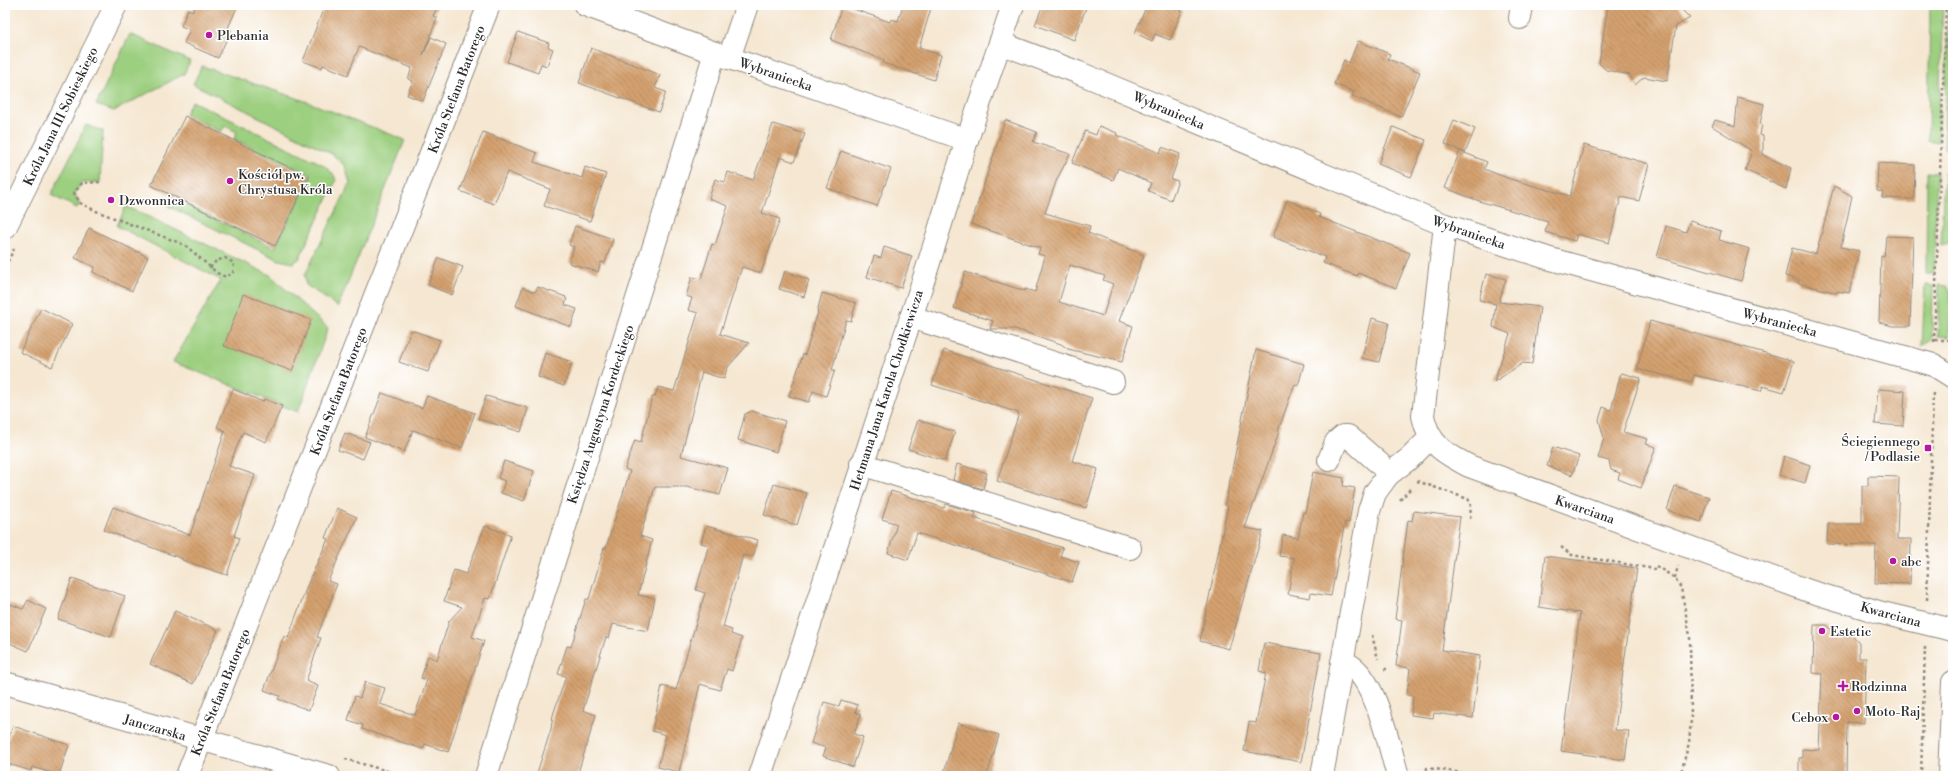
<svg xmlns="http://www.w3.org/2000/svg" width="1958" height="781" font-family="'Libre Bodoni',serif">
	<defs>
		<pattern id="building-back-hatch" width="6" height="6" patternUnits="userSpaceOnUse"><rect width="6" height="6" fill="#d4a170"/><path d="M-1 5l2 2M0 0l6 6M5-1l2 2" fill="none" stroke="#ac835c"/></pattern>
	</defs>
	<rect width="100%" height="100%" fill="#fff"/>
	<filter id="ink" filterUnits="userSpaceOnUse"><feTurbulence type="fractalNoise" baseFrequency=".025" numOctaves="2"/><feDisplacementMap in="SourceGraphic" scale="8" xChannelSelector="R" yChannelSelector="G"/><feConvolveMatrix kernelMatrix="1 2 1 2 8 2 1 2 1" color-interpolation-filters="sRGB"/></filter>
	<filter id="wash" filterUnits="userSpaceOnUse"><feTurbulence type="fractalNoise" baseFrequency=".012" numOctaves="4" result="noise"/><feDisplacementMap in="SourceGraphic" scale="16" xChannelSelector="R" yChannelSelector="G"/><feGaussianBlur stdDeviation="0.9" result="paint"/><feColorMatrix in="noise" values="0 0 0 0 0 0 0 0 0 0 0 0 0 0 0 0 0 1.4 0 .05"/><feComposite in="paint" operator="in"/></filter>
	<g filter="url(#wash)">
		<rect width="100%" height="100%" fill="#f5e7d1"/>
		<g fill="#9ccf7f" stroke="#647d55">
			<polygon points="1930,5 1943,5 1938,142 1928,140"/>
			<polygon points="1948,5 1952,5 1953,149 1944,149"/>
			<polygon points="130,34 190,61 184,74 114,111 96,105"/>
			<polygon points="202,66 308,102 405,140 338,307 306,285 305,275 350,183 345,166 332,154 193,84"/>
			<polygon points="192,101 324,165 334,175 336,181 299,259 293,263 279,260 168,206 172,198 275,248 311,175 234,139 237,132 225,126 221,132 185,114"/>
			<polygon points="86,125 103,131 100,182 82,183 74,193 80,203 77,208 51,195"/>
			<polygon points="1927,172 1937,173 1934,274 1926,274"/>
			<polygon points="1944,172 1953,172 1953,238 1949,243 1941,245"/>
			<polygon points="126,206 270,275 328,328 298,412 173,362 221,280 117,226"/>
			<polygon points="1925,285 1933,286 1932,340 1922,346"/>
			<polygon points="1939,285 1947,286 1951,292 1949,337 1938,336"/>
		</g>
		<g id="blocks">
			<g fill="url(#building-back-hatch)" fill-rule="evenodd">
				<polygon points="196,5 238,5 228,28 231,30 218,58 184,43 190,30 181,26 188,9 193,11"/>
				<polygon points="325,5 438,5 433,16 437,18 423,55 431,37 446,44 423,101 407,95 413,81 408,79 412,68 359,47 348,75 323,65 322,68 303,61"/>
				<polygon points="842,5 890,22 891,19 898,21 903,5 932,5 919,48 941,55 934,80 883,63 884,60 831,40"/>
				<polygon points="1043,5 1087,5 1074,40 1035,25"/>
				<polygon points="1147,5 1168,5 1182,11 1170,40 1155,34 1152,41 1135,33"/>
				<polygon points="1608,5 1652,5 1668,8 1669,5 1677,5 1690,18 1676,26 1667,81 1644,77 1635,85 1630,75 1606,70 1599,63"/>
				<polygon points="518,32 549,43 548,47 553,49 547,66 541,64 538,73 507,62"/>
				<polygon points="1358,41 1390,54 1388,59 1420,72 1401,117 1352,96 1354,92 1334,84 1344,60 1349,63"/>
				<polygon points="591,48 660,75 655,88 666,92 659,112 579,83"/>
				<polygon points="1738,97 1764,104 1760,124 1762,124 1760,135 1763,136 1763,155 1791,168 1786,189 1745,170 1752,151 1712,126 1715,120 1735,126"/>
				<polygon points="185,116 309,177 275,246 151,185"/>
				<path d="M1005,120L1037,132L1033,142L1070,154L1057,179L1045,213L1090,226L1088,233L1144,255L1119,321L1133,326L1122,362L1068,349L1061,344L1015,329H990L993,321L954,308L965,272L1025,291V289L1035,292L1045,256L1038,254L1040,248L971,224ZM1070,265L1105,276L1103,280L1113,284L1103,316L1059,302Z"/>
				<polygon points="1454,120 1475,129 1465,153 1445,144"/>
				<polygon points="773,124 805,134 794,162 780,157 762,213 780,219 761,273 742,267 720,334 749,343 727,368 724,379 702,372 681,456 728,468 720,495 687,487 655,487 640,536 652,540 638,595 655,598 648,631 613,624 609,638 606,637 583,710 596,715 577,776 536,776 551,729 553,715 566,676 558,674 567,646 571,647 586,599 589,599 604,548 606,548 630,471 625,469 635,440 641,442 652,397 655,397 658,387 674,391 698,313 688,310 692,298 686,296 692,277 701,279 712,244 715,245 728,206 709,199 715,179 725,182 728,172 753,180"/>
				<polygon points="1099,126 1117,133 1116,135 1160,153 1162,147 1180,154 1171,179 1178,181 1171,200 1148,191 1151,183 1118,168 1113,180 1072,163 1085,131 1096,135"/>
				<polygon points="1393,127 1426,140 1411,177 1378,164"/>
				<polygon points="483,132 537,153 534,162 582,178 585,167 606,174 590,221 544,206 550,189 507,172 494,204 460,191"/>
				<polygon points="1584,145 1649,164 1639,201 1621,197 1609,243 1577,234 1575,241 1545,232 1548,221 1482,202 1445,188 1460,151 1487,162 1484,169 1510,179 1570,196"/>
				<polygon points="841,151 891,169 877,206 827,188"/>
				<polygon points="1878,163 1915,165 1914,199 1882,198 1883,192 1877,191"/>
				<polygon points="1834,186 1852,196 1841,247 1859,251 1849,293 1838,291 1837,293 1798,283 1799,280 1785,276 1792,248 1816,254"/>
				<polygon points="1287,200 1320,214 1319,217 1410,253 1396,288 1358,273 1357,276 1323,263 1325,257 1273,237"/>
				<polygon points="1690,221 1721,231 1719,240 1750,249 1741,281 1657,257 1666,226 1686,232"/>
				<polygon points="575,226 613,239 605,263 601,262 598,272 569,263 574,247 569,245"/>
				<polygon points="89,228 148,257 132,291 93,272 95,267 75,258"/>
				<polygon points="1886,236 1913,237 1910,326 1892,326 1879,322 1881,256 1884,257"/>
				<polygon points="884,247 912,256 901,288 867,277 874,256 881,258"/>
				<polygon points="439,258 463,267 452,295 428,285"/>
				<polygon points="785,271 809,280 804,297 779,289"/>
				<polygon points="1486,274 1506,279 1499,302 1540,307 1532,364 1523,363 1494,382 1510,334 1493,327 1496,304 1479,300"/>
				<polygon points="523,287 535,292 538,287 566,297 565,298 567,299 565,305 577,309 571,327 516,306"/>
				<polygon points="822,293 856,303 851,321 846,320 832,370 835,370 826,396 813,391 809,402 789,396 803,354 805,355 818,312 817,312"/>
				<polygon points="243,294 311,320 292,371 224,346"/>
				<polygon points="41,308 72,324 52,367 20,352"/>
				<polygon points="1372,318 1389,323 1379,362 1362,358"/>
				<polygon points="1650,321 1794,361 1784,392 1763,386 1761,391 1694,375 1692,382 1637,369"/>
				<polygon points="411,330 440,340 428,372 399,362"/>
				<polygon points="944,350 1092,398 1072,461 1098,469 1086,508 997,481 1019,413 932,385"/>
				<polygon points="1256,350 1304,364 1298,386 1295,385 1290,397 1278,431 1279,432 1245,528 1263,531 1229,649 1200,641 1228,506 1225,505"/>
				<polygon points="545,353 572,362 564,386 538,377"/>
				<polygon points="1621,373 1641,378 1623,432 1648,439 1646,444 1656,447 1641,488 1618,479 1620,473 1611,470 1609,461 1598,458 1604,438 1599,420 1603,407 1611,410"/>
				<polygon points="233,389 263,402 264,399 282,406 266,442 243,432 229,466 255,475 234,536 239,538 227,575 182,560 183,559 104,530 113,507 190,535 225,431 217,427"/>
				<polygon points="1878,389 1905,391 1903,426 1875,424"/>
				<polygon points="382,393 422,408 427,396 475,413 462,448 413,430 404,452 365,437"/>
				<polygon points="486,396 528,408 521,432 478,419"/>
				<polygon points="752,411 785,421 776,452 738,440 745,414"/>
				<polygon points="918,420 955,432 945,461 908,449"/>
				<polygon points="345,433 370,442 363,459 338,450"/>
				<polygon points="1553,447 1579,456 1572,475 1547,466"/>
				<polygon points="1784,456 1810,465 1805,483 1779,475"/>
				<polygon points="504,461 534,471 524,501 501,493 505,481 498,478"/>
				<polygon points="957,464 987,473 983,489 953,480"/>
				<polygon points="1313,472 1344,478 1343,486 1355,488 1349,523 1345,522 1331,596 1311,593 1310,598 1288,594 1294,558 1279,556 1283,535 1298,538 1303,512 1305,513"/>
				<polygon points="1868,476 1899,477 1897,539 1911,539 1910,584 1875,583 1876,545 1827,544 1828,524 1862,524 1862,486 1868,486"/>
				<polygon points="774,484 807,493 797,525 764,515"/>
				<polygon points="1675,486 1709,497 1701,522 1667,510"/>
				<polygon points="891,491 944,508 946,504 976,513 974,518 1063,548 1060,556 1079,562 1072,582 917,533 908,560 888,553 897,524 882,519"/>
				<polygon points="337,508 357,517 328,581 337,584 317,637 321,638 306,681 318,686 309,710 278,699 280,696 264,690 284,636 288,638 307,586 328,539 325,538"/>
				<polygon points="1414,511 1460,517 1442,650 1480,656 1473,718 1434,713 1433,718 1411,715 1413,696 1407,695 1410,668 1396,666 1402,620 1395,619 1408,520 1412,521"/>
				<polygon points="485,526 511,535 490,599 485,598 472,637 484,641 448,752 425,744 423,749 401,742 362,729 363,725 348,720 355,696 360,698 365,682 385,688 380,704 415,715 427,680 421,678 428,656 437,660 449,621 462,607 444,601 454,570 466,574"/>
				<polygon points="706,526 758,540 753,557 743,555 723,627 732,630 731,634 742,638 732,671 727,669 720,690 700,684 679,772 658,767 666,735 652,731 662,686 676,690 705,593 696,590 709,545 701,543"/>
				<polygon points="1545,556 1637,568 1615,730 1629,731 1625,760 1561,751 1580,613 1539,607"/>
				<polygon points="72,578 125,596 111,637 58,619"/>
				<polygon points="28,600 46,609 28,651 5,641 5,602 23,609"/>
				<polygon points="175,611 218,630 193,684 150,664"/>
				<polygon points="1814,625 1827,625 1837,634 1852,635 1859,642 1859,658 1866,658 1864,723 1847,722 1846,776 1799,776 1799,758 1802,758 1802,749 1819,750 1822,674 1813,673"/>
				<polygon points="1264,643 1321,653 1301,762 1244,751 1249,722 1256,723 1266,673 1259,671"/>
				<polygon points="841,700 858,705 855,712 861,714 854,734 863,737 853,767 823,756 826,748 811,743 824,702 839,706"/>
				<polygon points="958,723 999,735 987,776 943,776"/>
				<polygon points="13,726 69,745 59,775 32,767 31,771 5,763 5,740 8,740"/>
			</g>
		</g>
	</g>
	<g filter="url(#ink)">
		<use href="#blocks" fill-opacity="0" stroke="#90897e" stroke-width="1"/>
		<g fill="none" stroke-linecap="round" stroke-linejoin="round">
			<g stroke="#90897e" stroke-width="24">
				<g id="minor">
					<polyline points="585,5 715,53 967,140"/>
					<polyline points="1520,18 1522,5"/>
					<polyline points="1000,43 1077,72 1445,225 1547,258 1934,365 1953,377"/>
					<polyline points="729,58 747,5"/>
					<path d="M1445,225L1423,416C1429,445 1444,453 1469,466L1809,591L1882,613L1953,630"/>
					<polyline points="5,228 116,5"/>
					<polyline points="911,317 1113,382"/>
					<polyline points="1329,460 1336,442 1343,436 1348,436 1380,464 1388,475"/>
					<polyline points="861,464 1130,548"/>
					<path d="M1342,662C1375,669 1389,747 1398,776"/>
					<polyline points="5,683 329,776"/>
					<polyline points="187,776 489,5"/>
					<polyline points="486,776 715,53"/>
					<polyline points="760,776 925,275 967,140 1013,5"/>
					<polyline points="1322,776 1369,511 1375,493 1388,475 1410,458 1430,438"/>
					<polyline points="1949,776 1953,682"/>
				</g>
			</g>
			<g stroke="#90897e" stroke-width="2.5" stroke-dasharray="3 3" stroke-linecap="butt">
				<polyline points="100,182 82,183 74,193 80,203 96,211 185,245 217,273 226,277 233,273 234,263 225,258 216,261 210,268"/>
				<polyline points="5,267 14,249"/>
				<polyline points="1935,340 1949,340"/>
				<polyline points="1934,342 1946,5"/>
				<polyline points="1417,481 1468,499 1471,503 1470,521"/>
				<polyline points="1400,500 1411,488"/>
				<polyline points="1561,547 1572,555 1655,569"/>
				<polyline points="1656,566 1675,578 1681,588 1690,636 1691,720 1689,743 1680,776"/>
				<polyline points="1675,578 1678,566"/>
				<polyline points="1927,600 1933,391"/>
				<polyline points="1372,635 1378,659"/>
				<polyline points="1384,669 1390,669"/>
				<polyline points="345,759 405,776"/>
				<polyline points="1426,776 1427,768 1486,776"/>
				<polyline points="1921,776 1925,647"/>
			</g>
			<use href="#minor" stroke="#fff" stroke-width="22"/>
		</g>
	</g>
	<g fill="#b5179e" stroke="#fff" stroke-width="1.5">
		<circle cx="209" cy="35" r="4"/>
		<circle cx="230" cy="181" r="4"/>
		<circle cx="111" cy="200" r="4"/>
		<rect x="1924" y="444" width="8" height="8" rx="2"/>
		<circle cx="1893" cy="561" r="4"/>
		<circle cx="1822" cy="631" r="4"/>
		<path d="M1841 680h4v4h4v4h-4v4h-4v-4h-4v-4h4z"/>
		<circle cx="1857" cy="711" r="4"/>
		<circle cx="1836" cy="717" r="4"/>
	</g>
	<g text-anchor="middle" stroke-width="3" stroke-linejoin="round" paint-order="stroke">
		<g font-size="13" fill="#2b2b2b" stroke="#fff" text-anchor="start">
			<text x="217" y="40">Plebania</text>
			<text x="238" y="179">Kościół pw.<tspan x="238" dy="15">Chrystusa Króla</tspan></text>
			<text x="119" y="205">Dzwonnica</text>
			<text x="1920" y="446" text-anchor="end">Ściegiennego<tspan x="1920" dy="15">/ Podlasie</tspan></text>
			<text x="1901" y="566">abc</text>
			<text x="1830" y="636">Estetic</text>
			<text x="1851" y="691">Rodzinna</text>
			<text x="1865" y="716">Moto-Raj</text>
			<text x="1828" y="722" text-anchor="end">Cebox</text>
		</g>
		<g font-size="13" fill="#2b2b2b" stroke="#fff">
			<text transform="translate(776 74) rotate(19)" y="5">Wybraniecka</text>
			<text transform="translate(456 89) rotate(-69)" y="5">Króla Stefana Batorego</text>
			<text transform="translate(1169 110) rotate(23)" y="5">Wybraniecka</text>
			<text transform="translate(60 116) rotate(-64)" y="5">Króla Jana III Sobieskiego</text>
			<text transform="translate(1469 232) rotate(19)" y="5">Wybraniecka</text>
			<text transform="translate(1780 322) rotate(15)" y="5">Wybraniecka</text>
			<text transform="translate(886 390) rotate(-72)" y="5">Hetmana Jana Karola Chodkiewicza</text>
			<text transform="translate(338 391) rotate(-69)" y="5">Króla Stefana Batorego</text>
			<text transform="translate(600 414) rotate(-72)" y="5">Księdza Augustyna Kordeckiego</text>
			<text transform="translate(1585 509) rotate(19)" y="5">Kwarciana</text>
			<text transform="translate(1891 614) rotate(15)" y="5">Kwarciana</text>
			<text transform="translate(220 692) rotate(-68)" y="5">Króla Stefana Batorego</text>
			<text transform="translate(155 727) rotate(16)" y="5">Janczarska</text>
		</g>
	</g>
	<rect width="1958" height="781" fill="none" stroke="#fff" stroke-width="20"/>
</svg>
